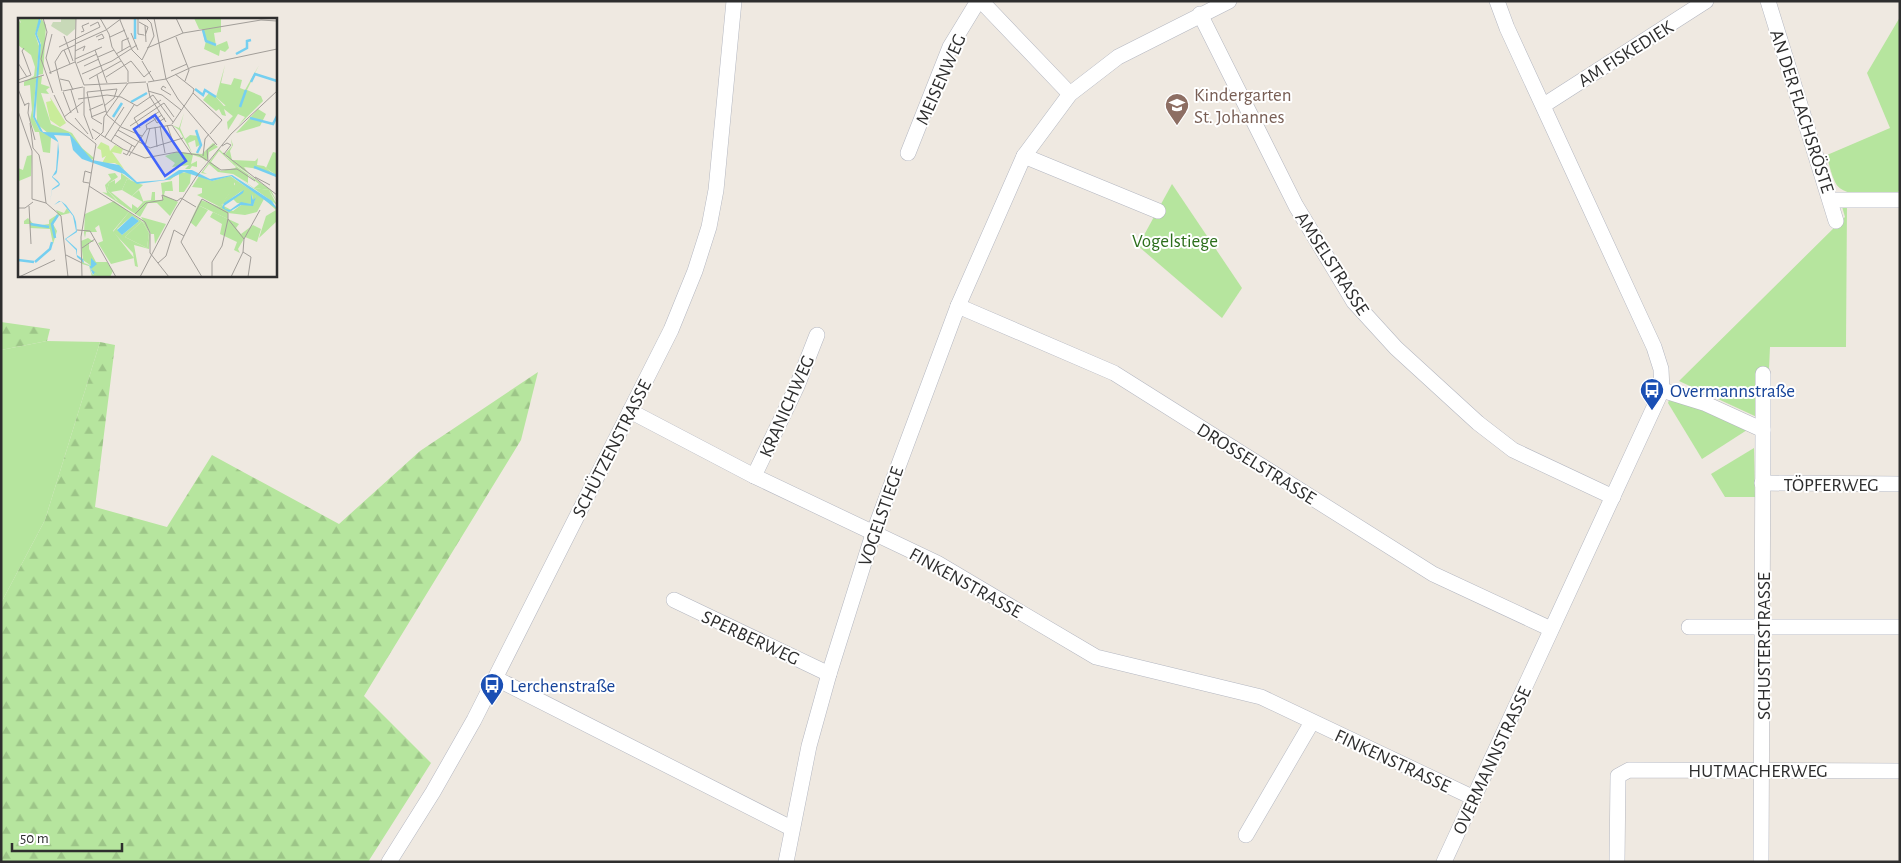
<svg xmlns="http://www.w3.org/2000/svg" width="1901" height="863" font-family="'Alegreya Sans',sans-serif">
	<defs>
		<pattern id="forest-firs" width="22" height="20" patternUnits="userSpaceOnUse" patternTransform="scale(1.25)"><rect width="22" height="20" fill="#b6e59e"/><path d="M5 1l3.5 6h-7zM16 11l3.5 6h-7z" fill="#9dc588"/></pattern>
	</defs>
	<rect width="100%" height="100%" fill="#efe9e1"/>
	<g fill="#b6e59e">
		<path d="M1900,17V191L1895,193C1879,193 1843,200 1835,182C1831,174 1829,164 1827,155L1890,128L1867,73Z"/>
		<polygon points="1172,184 1242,288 1222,318 1138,246"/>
		<polygon points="1841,203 1847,203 1846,347 1770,347 1769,369 1759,369 1759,418 1679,381 1845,217"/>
		<polygon points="47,341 100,342 45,520 1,603 1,350"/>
		<polygon points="1669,400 1692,404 1747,430 1702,459 1668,403"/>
		<polygon points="1754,448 1755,497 1725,497 1711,474"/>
	</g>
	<g fill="url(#forest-firs)">
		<polygon points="1,322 50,329 47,341 1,350"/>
		<polygon points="100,342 115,345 95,507 167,527 212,455 339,524 420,451 538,372 521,440 364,696 431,763 368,862 1,862 1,603 45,520"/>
	</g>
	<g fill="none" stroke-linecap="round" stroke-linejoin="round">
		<g stroke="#b4b7c1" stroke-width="16">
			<g id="minor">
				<polyline points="1768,1 1836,221"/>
				<polyline points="984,4 1070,94"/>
				<polyline points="1200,14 1296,206 1354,302 1396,348 1478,423 1513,450 1613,497"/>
				<polyline points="1544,105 1706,1"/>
				<polyline points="908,153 950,47 975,6"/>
				<polyline points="1024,156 1158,211"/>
				<polyline points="1831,200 1900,200"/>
				<polyline points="958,306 1114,373 1433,574 1551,629"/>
				<polyline points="1662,390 1704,403 1763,430 1761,862"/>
				<polyline points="630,411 754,476 937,563 1096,657 1261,697 1474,798"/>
				<polyline points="1763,430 1763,374"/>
				<polyline points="754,476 797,386 817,335"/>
				<polyline points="1762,483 1900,484"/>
				<polyline points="674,600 829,674"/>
				<polyline points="1689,627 1900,627"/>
				<polyline points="495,678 791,828"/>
				<polyline points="1246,835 1312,722"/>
				<polyline points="389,862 433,792 474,720 671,330 695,271 709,227 716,190 734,1"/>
				<polyline points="786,862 809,746 829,674 873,534 958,306 1024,156 1070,94 1118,57 1229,1"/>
				<polyline points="1444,862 1662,390 1661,369 1654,347 1507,28 1497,1"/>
				<polyline points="1617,862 1618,776 1629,770 1900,771"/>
			</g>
		</g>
		<use href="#minor" stroke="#fff" stroke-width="15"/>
	</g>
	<defs>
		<g id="school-pin" transform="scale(1.25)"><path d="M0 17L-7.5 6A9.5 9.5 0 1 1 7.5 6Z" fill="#8d6e63" stroke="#fff"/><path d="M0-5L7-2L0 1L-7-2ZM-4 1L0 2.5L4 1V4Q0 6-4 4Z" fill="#fff"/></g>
		<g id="bus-pin" transform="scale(1.25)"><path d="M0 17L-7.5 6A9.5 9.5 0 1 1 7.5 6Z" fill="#1a4fb4" stroke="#fff"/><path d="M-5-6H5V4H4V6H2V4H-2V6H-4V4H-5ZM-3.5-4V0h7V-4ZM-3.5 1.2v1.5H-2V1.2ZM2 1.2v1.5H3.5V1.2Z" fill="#fff"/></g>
	</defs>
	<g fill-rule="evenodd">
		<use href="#school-pin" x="1177" y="105"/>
		<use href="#bus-pin" x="1652" y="390"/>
		<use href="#bus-pin" x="492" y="685"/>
	</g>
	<g text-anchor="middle" stroke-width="4" stroke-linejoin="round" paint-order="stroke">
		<g font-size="19" fill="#2e2e2e" stroke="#fff">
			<text transform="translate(1625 53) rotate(-32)" y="7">AM FISKEDIEK</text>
			<text transform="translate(940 79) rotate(-66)" y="7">MEISENWEG</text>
			<text transform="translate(1803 111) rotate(72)" y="7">AN DER FLACHSRÖSTE</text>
			<text transform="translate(1333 263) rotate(57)" y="7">AMSELSTRASSE</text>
			<text transform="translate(786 406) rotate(-66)" y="7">KRANICHWEG</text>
			<text transform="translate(611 448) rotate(-63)" y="7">SCHÜTZENSTRASSE</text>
			<text transform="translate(1257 463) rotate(32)" y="7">DROSSELSTRASSE</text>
			<text x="1831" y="491">TÖPFERWEG</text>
			<text transform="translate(880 516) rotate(-71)" y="7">VOGELSTIEGE</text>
			<text transform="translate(966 582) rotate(29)" y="7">FINKENSTRASSE</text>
			<text transform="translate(751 637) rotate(25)" y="7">SPERBERWEG</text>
			<text transform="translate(1763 646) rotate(-90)" y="7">SCHUSTERSTRASSE</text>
			<text transform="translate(1393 760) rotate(25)" y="7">FINKENSTRASSE</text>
			<text transform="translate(1491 760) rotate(-65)" y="7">OVERMANNSTRASSE</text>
			<text x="1758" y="777">HUTMACHERWEG</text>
		</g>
		<g font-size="19" fill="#785e54" stroke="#fff" text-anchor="start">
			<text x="1194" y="101">Kindergarten<tspan x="1194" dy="22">St. Johannes</tspan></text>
		</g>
		<g font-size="19" fill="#2c6e1b" stroke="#fff">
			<text x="1175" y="247">Vogelstiege</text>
		</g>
		<g font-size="19" fill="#164399" stroke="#fff" text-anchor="start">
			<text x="1670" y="397">Overmannstraße</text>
			<text x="510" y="692">Lerchenstraße</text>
		</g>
	</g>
	<g transform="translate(18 18)">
		<rect width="259" height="259" fill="#efe9e1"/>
		<path d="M1,0L22,1L17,16L21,28L15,99L22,113L33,119L32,135L25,134L21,114H17L12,102L14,92L12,67L6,68V64L16,58L17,49L13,37L0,27V2L3,5ZM23,0L28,7L25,56L20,57L23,26L19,16ZM188,23L197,28L209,23L211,30L207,34L202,32L201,38L186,31ZM24,58L23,66L32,69L28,72L31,76L23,75L33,106L54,115L64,130L76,140L74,142L67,136L51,115L31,116L19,106L18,74L20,59ZM187,72L198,79L206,88L209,87L218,96L216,99L206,91L208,98L204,97L201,91L198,93L185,82L191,75ZM255,134L259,135L258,157L248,150ZM14,137L13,158L1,163L0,150L5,152L9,138ZM173,154L179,157L173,155L172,165L166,174H161V155L152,162H148L159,155ZM103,155L114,163L109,161L104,172L93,174L114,191V186L121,191L125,184L114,178L121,172L126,185L123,191L120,193H114L102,185L89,172L91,165L97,162V166L103,161ZM212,158L246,181L239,194L227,197L210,195V201L180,187L183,182L202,189L217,166ZM225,172L215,181L219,185L233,186L234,176L235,184L238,178L235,187H223L215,193L204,187ZM220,159L236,170L251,172L259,187ZM246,181L253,184L256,187L259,191V203L241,220L248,198L258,192ZM96,183L111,194L95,213L116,240L93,246L80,225L85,223L81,207L77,210L79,214H68L67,220L66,215L67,196ZM123,199L148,206L137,226L136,216H133ZM124,203L131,215L129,230L107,219ZM70,220L76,224H71V231L78,244H89L95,253L92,259H74L71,248L64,246V242L66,245L71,247L74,256L76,257L72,247L65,242L63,223Z" fill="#b6e59e" fill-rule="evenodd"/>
		<path d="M176,0L203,1V14L196,15L198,28L187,23L184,11H181ZM207,47L203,65L213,67L216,60L224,62L222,70L227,72L241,47L259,52L241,47L237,55L259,63L237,56L229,72L243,78L245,83L220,108L227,99L220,96L210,112L209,104L217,96L198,79ZM240,91L248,96L242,108L218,115ZM166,95L162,110L167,121L172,117L181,118L182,127L178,129L177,122L170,125L174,135L161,112L154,107L161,110ZM213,121L215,127L212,133L214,142L237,143L240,140L239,147L246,148L259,159L243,151L226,149L231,156L216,146L207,136L214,128ZM195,125L200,129L191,134L190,141L180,152L188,143L184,140L175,137L173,146L179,143V149L174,148L172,151H167L171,147L154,149L157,145L147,138L158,134L184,136ZM201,131L218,148L253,172L259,184L251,172L236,170L241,166L230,157V165L215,156L200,154L191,146L185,154L189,156L183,155ZM201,133L218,149L217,150L203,153L193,144ZM97,155L100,159L91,165L89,172L98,182L117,193L126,183L133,182L134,174H137V182H145L143,165L154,163L155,173H147L146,177L160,184L152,198L139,185H130L122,199L84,174L89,175L87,167L93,161L90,156ZM181,158L194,163L212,158L216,161V169L202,189L179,177L184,175V170L174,169ZM109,161L125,167L114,178L104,172ZM180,187L190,192L178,209L172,204ZM49,190L52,195L40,198L35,206L39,213L35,226L32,211L12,210V206H6V199V203L10,200L17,208L31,206V202L40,196L38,192L46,195ZM111,194L128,206L132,217L131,231L116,227L120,249L117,248L115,235L95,214ZM114,198L121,203L104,217L99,211ZM124,203L131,215L129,230L107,219ZM195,194L221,206L218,210L223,216L235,207L243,211L239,224L227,219L220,231L222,235L216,232L219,224L202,216L204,206L192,199Z" fill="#b6e59e" fill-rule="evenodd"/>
		<path d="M43,0H58L57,11L49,18L33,8L35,4H43Z" fill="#c8d9b8"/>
		<path d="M32,79L48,105L42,109L32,102L28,84L33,83ZM83,124L91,128L92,133L97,127L105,131L103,136L94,134L106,151L97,145H84L88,138L84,140L83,132L79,130Z" fill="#c9ec9a"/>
		<path d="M21,0L23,3L19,16L23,27L17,99L25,114L51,115L74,142L101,147L119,164L146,162L161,152H174L192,161L214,157L254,183L259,191L213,158L194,163L166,154L149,162L119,166L106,156L64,141L55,132L52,118L36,117L40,123L41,134L39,154L38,156L35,158V159L40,163L42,166L41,168L34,172L32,184L36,187L41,183H43L48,187L56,198L58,204L59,214L48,221L59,231V237L65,241L66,245L73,248V240L79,246L73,251L83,259L77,254L75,257L71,247L66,245L59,239L58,232L47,221L58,213L55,198L43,183L36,187L32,184L34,171L41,166L34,159L38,152L40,124L22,113L15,99L21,26L17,16ZM226,172L225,175L206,188L207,191L212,192L223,184L233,186V176L235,182L238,179L235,188L223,187L211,194L204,190L206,185ZM114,198L121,203L104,217L99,212Z" fill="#75cff0"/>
		<path fill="none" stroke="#75cff0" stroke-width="2.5" d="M117,0V21M185,12L188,23L198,27M218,36L229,30V23L233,22M233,64L237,56L259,63M177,71L185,77L187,72L198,79M113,84L129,75M222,89L228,72M95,99L104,85M232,100L255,106L259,98M178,112L183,127L179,135M236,149L259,158M12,206L31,209M37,220L34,206L40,197M0,242L16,244M17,244L32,231L34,224"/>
		<path fill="none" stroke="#a29e99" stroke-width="1" d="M25,0L29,14L23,41L35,75M58,0L57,43L66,67M82,0L91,16L94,29L110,53V64M120,0V16L126,17M136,0L148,61L160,81L199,127M102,2L114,32L124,42M121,4L130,9L127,18M127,7L128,24M63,14L66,13L64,8L71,5M113,15L120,32M165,15L243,2L259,3M46,18L55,43M78,19L84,16L86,20L80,22M92,19L107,12M158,19L171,52L167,63M57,26L88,12L104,0M41,29L82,9L80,4L72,8M129,30L165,15L158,0M46,32L52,46M77,32L89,65M57,33L67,28L65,33M104,33V23L111,20M98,36L112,28M80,39L96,32M57,41L84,29M124,42L136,18L133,5L128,0M124,43L136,63M0,45L9,59M59,45L79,36M66,48L81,41M153,53L169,46M31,55L57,44M33,56L28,40L34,16M64,56L94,43L119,27M157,56L176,71L175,75L204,102L192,116M79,57L89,97L103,109L124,118M88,59L113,43L126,59L133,53M42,61L51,63L55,72M71,61L103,43M148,61L174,49L259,31M0,62L13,57L4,33L6,30M130,64L148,61M0,65L26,57M110,65L128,64M66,67L109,65M66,69V97L75,121M148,70L145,68L143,71L153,77M0,71L7,88M53,72L60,95M44,73L37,44L44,33L57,27M45,73L65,69M130,73L144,77L163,92M45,74L53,95M36,77L48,102L78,126L63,219L64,259M103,79L119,88L132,79L129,65M60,81L89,77L103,79M6,87L11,85L10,95L17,122M71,92L85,86M0,93L14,133V181L28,185L24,152L21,137L15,130L12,105M134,97L139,105L147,100M46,99L65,84M73,99L88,93M57,100L70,116M148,104L132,79L135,77L155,104M84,106L74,100L69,74L99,71L96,80L86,88M154,106L175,75M149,107L155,124M154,107L174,137M112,108L146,85L156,99M142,108L147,135M118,109L142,93M137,109L139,129M122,110L116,100L143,82M74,111L105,131L127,140L159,134L181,137L203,152L219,151L237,163M129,111L128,107L144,97M100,112L132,130L165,120M97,117L117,129M87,119L106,89M77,122L85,114L86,99L110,65M93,123L116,87M127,128L132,110M204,128L209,125L213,127L206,136M105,135L109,137L114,127M205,135L259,177M111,138L129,111L154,107M185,138L187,121L191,116M190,143L189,132L198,125M237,159L252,167M71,165L65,164L67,153L73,155M71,168L127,204L132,215V235L151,259M28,185L43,198L50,259M11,188L13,226M0,190H7L15,184M117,196L128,185L145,182L144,177L159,183L163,180L178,189M59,212L72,213L98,259M226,221L242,192M64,230L77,221M48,237L64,245M140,245L148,238L156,212L166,218M1,259L37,242M122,259L157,192L178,159L213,116L259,73M184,259L163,224L184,181L210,195V201L226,221L225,234L233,239L230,259M194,259V244L204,228L210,201M213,259L225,234"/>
		<path fill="#4264fb" fill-opacity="0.15" stroke="#4264fb" stroke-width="2.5" d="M137,97L168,143L147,158L116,111Z"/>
		<rect width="259" height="259" fill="none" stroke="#2e2e2e" stroke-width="2.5"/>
	</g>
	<rect width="1901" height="863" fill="none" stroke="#2e2e2e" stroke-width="5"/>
	<path d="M12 843v8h110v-8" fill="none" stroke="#2e2e2e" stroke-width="2.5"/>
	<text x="20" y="843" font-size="15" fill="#2e2e2e" stroke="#ffffff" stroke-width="4" paint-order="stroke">50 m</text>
</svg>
